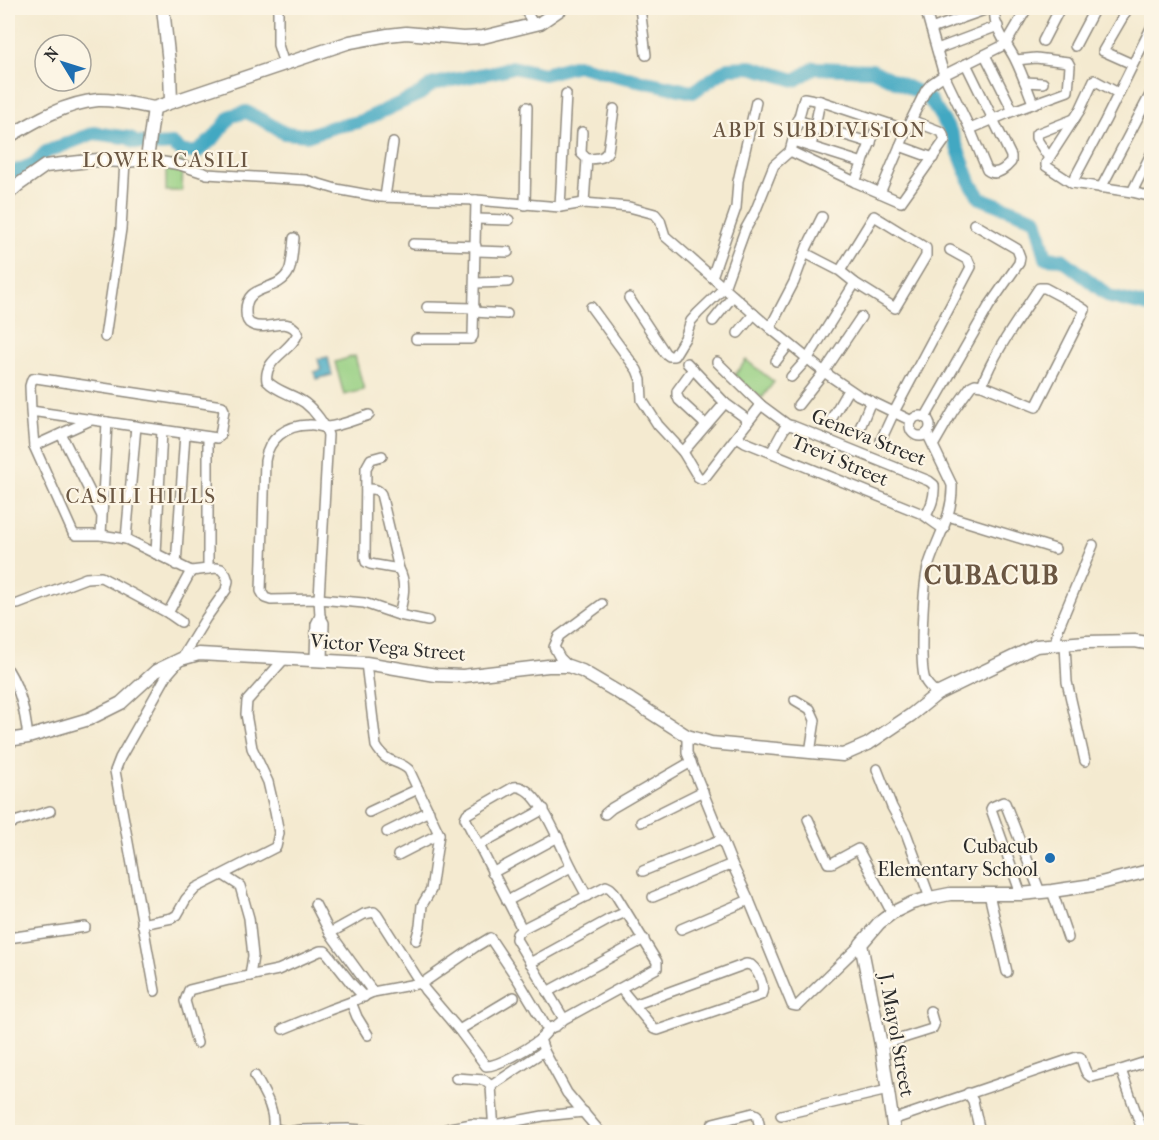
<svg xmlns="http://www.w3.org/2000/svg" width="1159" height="1140" font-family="'IM FELL French Canon',serif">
	<rect width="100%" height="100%" fill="#fcf5e5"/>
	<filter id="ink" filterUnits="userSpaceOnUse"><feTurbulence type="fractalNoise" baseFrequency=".0167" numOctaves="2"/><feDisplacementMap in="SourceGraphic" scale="12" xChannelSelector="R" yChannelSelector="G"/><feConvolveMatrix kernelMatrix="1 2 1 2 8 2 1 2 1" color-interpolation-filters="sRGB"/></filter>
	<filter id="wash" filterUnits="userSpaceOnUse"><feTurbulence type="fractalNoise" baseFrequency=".008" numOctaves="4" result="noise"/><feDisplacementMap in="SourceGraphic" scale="24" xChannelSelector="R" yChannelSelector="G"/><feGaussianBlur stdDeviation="1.35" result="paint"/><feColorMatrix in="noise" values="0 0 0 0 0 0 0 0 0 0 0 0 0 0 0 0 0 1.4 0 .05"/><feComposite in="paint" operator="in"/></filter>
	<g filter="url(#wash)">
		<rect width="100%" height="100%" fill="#f4ead0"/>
		<g fill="#96cf82" stroke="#607d56" stroke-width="1.5">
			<polygon points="166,162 183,162 182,191 166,191"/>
			<polygon points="355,356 364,390 344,395 335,362"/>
			<polygon points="746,360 774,382 762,398 734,376"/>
		</g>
		<polygon fill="#42a8c2" stroke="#366a76" stroke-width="1.5" points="328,357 332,375 316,379 314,372 321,370 318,359"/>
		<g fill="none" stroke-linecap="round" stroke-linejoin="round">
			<polyline stroke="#42a8c2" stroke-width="14" points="8,174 34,164 46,152 94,133 130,138 134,142 160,145 172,144 183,152 197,152 214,138 231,116 246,112 261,119 284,133 309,135 333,127 359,122 420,94 433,84 498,71 512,67 544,74 577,65 619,76 693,92 728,68 751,67 795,80 815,68 872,70 918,92 930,100 952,134 971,184 980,198 1036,219 1046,258 1062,259 1110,297 1152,307"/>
		</g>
	</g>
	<g filter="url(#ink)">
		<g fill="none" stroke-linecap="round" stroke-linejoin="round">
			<g stroke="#908a7e" stroke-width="12">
				<g id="minor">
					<polyline points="278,8 278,45 284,64"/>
					<polyline points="524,8 534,25"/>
					<polyline points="640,8 646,55"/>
					<path d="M925,8L944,75L970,129L987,170C996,177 1005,169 1011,162V156L966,64"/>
					<path d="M996,8C990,24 1008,45 1015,59C1022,73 1027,88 1033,103"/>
					<polyline points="1128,8 1103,51 1132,64"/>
					<polyline points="931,29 990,8"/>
					<polyline points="1043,41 1060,8"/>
					<polyline points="1075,46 1095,8"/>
					<polyline points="937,49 998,26"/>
					<polyline points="985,55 1013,111"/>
					<polyline points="1025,82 1043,83"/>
					<polyline points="1118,93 1094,80 1080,110 1049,158 1046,163 1046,166 1072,183 1132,192 1152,197"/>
					<polyline points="797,120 871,143"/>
					<polyline points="970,129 1013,111 1068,91 1070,66 1068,62 1036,58 1016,60"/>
					<polyline points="582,132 581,153 587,159 584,203"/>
					<polyline points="793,141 863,163"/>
					<polyline points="900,146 933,158"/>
					<polyline points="811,147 820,101"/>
					<polyline points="790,151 855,182 901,202 945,140 942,132 911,120"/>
					<polyline points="1049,158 1036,138 1036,134 1074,119"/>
					<polyline points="147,159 180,165 207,174 306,180 336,189 380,197 476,200 560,207 584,203 629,207 655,214 660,220 665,236 673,243 770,328 824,372 858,395 912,421"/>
					<path d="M587,159C596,158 603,160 608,151L614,109"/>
					<polyline points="855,182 879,121"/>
					<polyline points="1072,183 1105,121 1152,26"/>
					<polyline points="1101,188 1152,91"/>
					<polyline points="1132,192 1152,152"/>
					<polyline points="880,193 911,120 926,90 931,84 944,75 1006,44 1027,8"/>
					<polyline points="385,197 393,143"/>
					<polyline points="525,205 527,107"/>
					<polyline points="560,207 566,94"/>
					<polyline points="476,219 509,220"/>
					<path d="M294,238C293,246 292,265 289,271C278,294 245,282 246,312C246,317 247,322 251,324C266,333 287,314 298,333C292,351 263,359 267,381C277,392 293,394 305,403C314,410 325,424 328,435L319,599L320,616L324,623L323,660"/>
					<polyline points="413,244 476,246"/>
					<polyline points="476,251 508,252"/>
					<polyline points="805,253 840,271 855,283 895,308 926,256 926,248 874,216 840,271"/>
					<polyline points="712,277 736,208 738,181 756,102"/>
					<polyline points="475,283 508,282"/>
					<polyline points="629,298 665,353 669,356 674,356 685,338 691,321 698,313 724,288 745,230 755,212 774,165 790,151 804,98 820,101 907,130"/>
					<polyline points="427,307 475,308"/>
					<polyline points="591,307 637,370 641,380 642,400 658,425 683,452 698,477 702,479 706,476 761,405"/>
					<polyline points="474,312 507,314"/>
					<polyline points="713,321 733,296"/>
					<polyline points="770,328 794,282 807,247 822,217"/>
					<polyline points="738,333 754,314"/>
					<polyline points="105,337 121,229 125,161"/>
					<polyline points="416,339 471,339 473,336 476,200"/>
					<polyline points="776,361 789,344"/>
					<polyline points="717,362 761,405 788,425"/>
					<polyline points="687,363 725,403 744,417 747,423"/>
					<polyline points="693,369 677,391 677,395 679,400 706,425"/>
					<polyline points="791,377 808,358 855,283"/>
					<polyline points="798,405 824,372 861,317"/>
					<polyline points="31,411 217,438 220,436 224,410 222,406 36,378 32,379 30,386 31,411 34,446 73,533 76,535 101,535 126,539 191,571 216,568 221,569 226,575 228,581 226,590 206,618 181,659 167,675 120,758 115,771 155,991"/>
					<path d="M369,415C356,419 341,426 327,427C321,428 315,424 309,425C286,425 268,439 265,461L261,591L265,598L271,600L319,599L364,603L399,615L428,621"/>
					<circle cx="920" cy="426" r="10"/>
					<polyline points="832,418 848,390"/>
					<polyline points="925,418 989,306 1019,263 1020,257 1017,249 974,224"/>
					<polyline points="859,430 871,401"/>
					<path d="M927,433L952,485C953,516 938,536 929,564C923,581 919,664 925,680C927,685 933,690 937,694"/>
					<polyline points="61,434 101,514"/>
					<polyline points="208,437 208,569"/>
					<path d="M737,437L745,442L920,513C929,518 935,524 944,529"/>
					<polyline points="881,440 894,412 971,267 968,260 950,250"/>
					<path d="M934,444L953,411L971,386L975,384L982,385L1036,407L1085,310L1079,306L1045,288H1039C1019,319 995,350 982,385"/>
					<polyline points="34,446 91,420"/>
					<path d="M772,451L784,429L788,425L793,426L929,481L934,485C935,497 931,506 926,516"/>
					<polyline points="683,452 725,403"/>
					<polyline points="382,456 371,459 366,468 365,557 366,562 370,564 399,569"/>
					<path d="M366,489C372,489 377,488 381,494L399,569C407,583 403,599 399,615"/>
					<polyline points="948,516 1055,549"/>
					<polyline points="101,535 107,422"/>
					<polyline points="126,539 136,426"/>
					<polyline points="156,554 162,430"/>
					<polyline points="176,565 185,434"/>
					<polyline points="18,604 86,578 101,577 168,613 181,622"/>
					<polyline points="168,613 191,571"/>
					<polyline points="1065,644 1067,682 1085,761"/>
					<polyline points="1055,645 1058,629 1093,545"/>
					<polyline points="315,659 316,624 320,616"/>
					<path d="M366,663L376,746C388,766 396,758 409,770L439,834L431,890L422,905L420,926L416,940"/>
					<polyline points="568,666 560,658 554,647 559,636 602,604"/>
					<path d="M8,670C21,691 25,713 28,737"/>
					<polyline points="795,700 810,709 815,720 810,753"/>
					<polyline points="687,736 687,753 732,864 749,900 792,1005 797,1006 861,944"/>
					<polyline points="877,769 892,807 906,833 930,898"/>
					<polyline points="369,812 418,789"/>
					<polyline points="605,814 612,808 691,762"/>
					<polyline points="808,819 828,863 832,863 858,849 892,913"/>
					<polyline points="641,822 703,791"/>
					<polyline points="8,824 50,811"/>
					<polyline points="387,832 429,811"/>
					<polyline points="479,845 544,809"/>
					<polyline points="398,855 439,834"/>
					<polyline points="643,871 722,839"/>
					<polyline points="492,873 558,837"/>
					<polyline points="223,875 240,886 249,918 253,956 250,976"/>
					<polyline points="1052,891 1068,938"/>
					<polyline points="989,894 1007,972"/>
					<polyline points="1021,894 991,809 992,807 1003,802 1005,803 1040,892"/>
					<polyline points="653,897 732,864"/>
					<polyline points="507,901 571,867"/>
					<polyline points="315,904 330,933 373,992"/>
					<polyline points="142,924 172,918 177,915 186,899 196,888 276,847 279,833 275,812 268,782 252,748 246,714 247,701 285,658"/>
					<path d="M522,929L465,818L467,814L514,787C537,783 559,842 567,858C573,871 580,883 587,896"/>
					<polyline points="681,929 749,900"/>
					<path d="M330,933L364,914L374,912L377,915L425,990L459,1030L486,1066C499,1066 527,1049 538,1041C543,1037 547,1031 552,1027"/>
					<polyline points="8,938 85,927"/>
					<polyline points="530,963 610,919 626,912"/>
					<path d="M621,989L654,1029L658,1030L761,995C766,986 758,971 751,965L746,964L634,1005"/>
					<polyline points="547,992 644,939"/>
					<polyline points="351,1002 357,1017 368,1035"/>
					<polyline points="553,1027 556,1026 564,1019 657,968 657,962 614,892 610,888 606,886 522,929 517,934 516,939 564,1019"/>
					<polyline points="283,1029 329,1010 351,1002 373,992 421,983 427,980 475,947 490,938 518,980 548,1030"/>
					<polyline points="459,1030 514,997"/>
					<polyline points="540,1039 544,1051 567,1093 600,1132"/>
					<polyline points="197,1043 185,1001 189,990 229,980 278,970 320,951 325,951 328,954 351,983 364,997"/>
					<polyline points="881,1045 932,1029 934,1025 930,1011"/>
					<polyline points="1121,1070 1143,1132"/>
					<path d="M255,1076C264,1093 275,1109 273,1128L289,1132L300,1130L348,1129L362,1130L373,1132"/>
					<polyline points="456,1078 484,1080 491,1086 494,1132"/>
					<polyline points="491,1086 544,1051"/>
					<polyline points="968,1093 973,1101 980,1132"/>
					<polyline points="781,1115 888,1090"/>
					<path d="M892,1120L1077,1057H1080C1084,1063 1084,1075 1092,1077L1121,1070L1152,1060"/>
					<polyline points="438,1132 450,1128 472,1124 495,1125 543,1116 584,1112"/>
					<polyline points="713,1132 712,1127 713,1123 753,1113 757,1115 761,1132"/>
				</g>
			</g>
			<g stroke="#908a7e" stroke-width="15">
				<g id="tertiary">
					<polyline points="163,8 170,72 171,101"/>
					<path d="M8,137C35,121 65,103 98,100C116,99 136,105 154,108L350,42L388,35L406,33L463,38L483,37L540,23L562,8"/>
					<polyline points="8,194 18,185 45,166 98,160 125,161 147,159 154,108"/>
					<polyline points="8,740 28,737 89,719 121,703 156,671 181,659 199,654 366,663 436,675 463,676 548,666 568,666 582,671 631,700 687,736 711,743 843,755 868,744 911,715 937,694 1036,646 1087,642 1135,641 1152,644"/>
					<polyline points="894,1132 881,1045 861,944 879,923 892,913 912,903 930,898 950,894 1021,894 1052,891 1093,885 1152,870"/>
				</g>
			</g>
			<use href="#minor" stroke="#fff" stroke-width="9"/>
			<use href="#tertiary" stroke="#fff" stroke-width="12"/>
		</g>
	</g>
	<circle fill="#1f6fb2" stroke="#fcf5e5" stroke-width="2" cx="1050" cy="858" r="6"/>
	<g text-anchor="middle" stroke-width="4.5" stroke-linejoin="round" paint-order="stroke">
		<g font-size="20" fill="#2b2b2b" stroke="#fcf5e5">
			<text transform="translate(869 437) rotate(22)" y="7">Geneva Street</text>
			<text transform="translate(840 460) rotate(23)" y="7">Trevi Street</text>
			<text transform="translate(388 647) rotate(5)" y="7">Victor Vega Street</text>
			<text transform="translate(897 1035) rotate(80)" y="7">J. Mayol Street</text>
		</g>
		<g font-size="20" fill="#2b2b2b" stroke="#fcf5e5" text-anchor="end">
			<text x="1038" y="853">Cubacub<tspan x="1038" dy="23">Elementary School</tspan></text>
		</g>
		<g font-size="21" letter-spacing="1.5" fill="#6a5642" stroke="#fcf5e5">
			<text x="820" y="137">ABPI SUBDIVISION</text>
			<text x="166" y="167">LOWER CASILI</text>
			<text x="141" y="503">CASILI HILLS</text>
		</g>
		<g font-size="26" font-weight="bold" letter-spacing="1.5" fill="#6a5642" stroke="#fcf5e5">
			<text x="992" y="584">CUBACUB</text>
		</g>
	</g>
	<rect width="1159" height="1140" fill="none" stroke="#fcf5e5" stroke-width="30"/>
	<g transform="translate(63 63) rotate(308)"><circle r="28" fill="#fcf5e5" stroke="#a8a49b" stroke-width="1.5"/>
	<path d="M0-4.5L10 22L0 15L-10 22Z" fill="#1f6fb2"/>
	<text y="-9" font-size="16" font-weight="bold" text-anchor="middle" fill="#2b2b2b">N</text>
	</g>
</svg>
